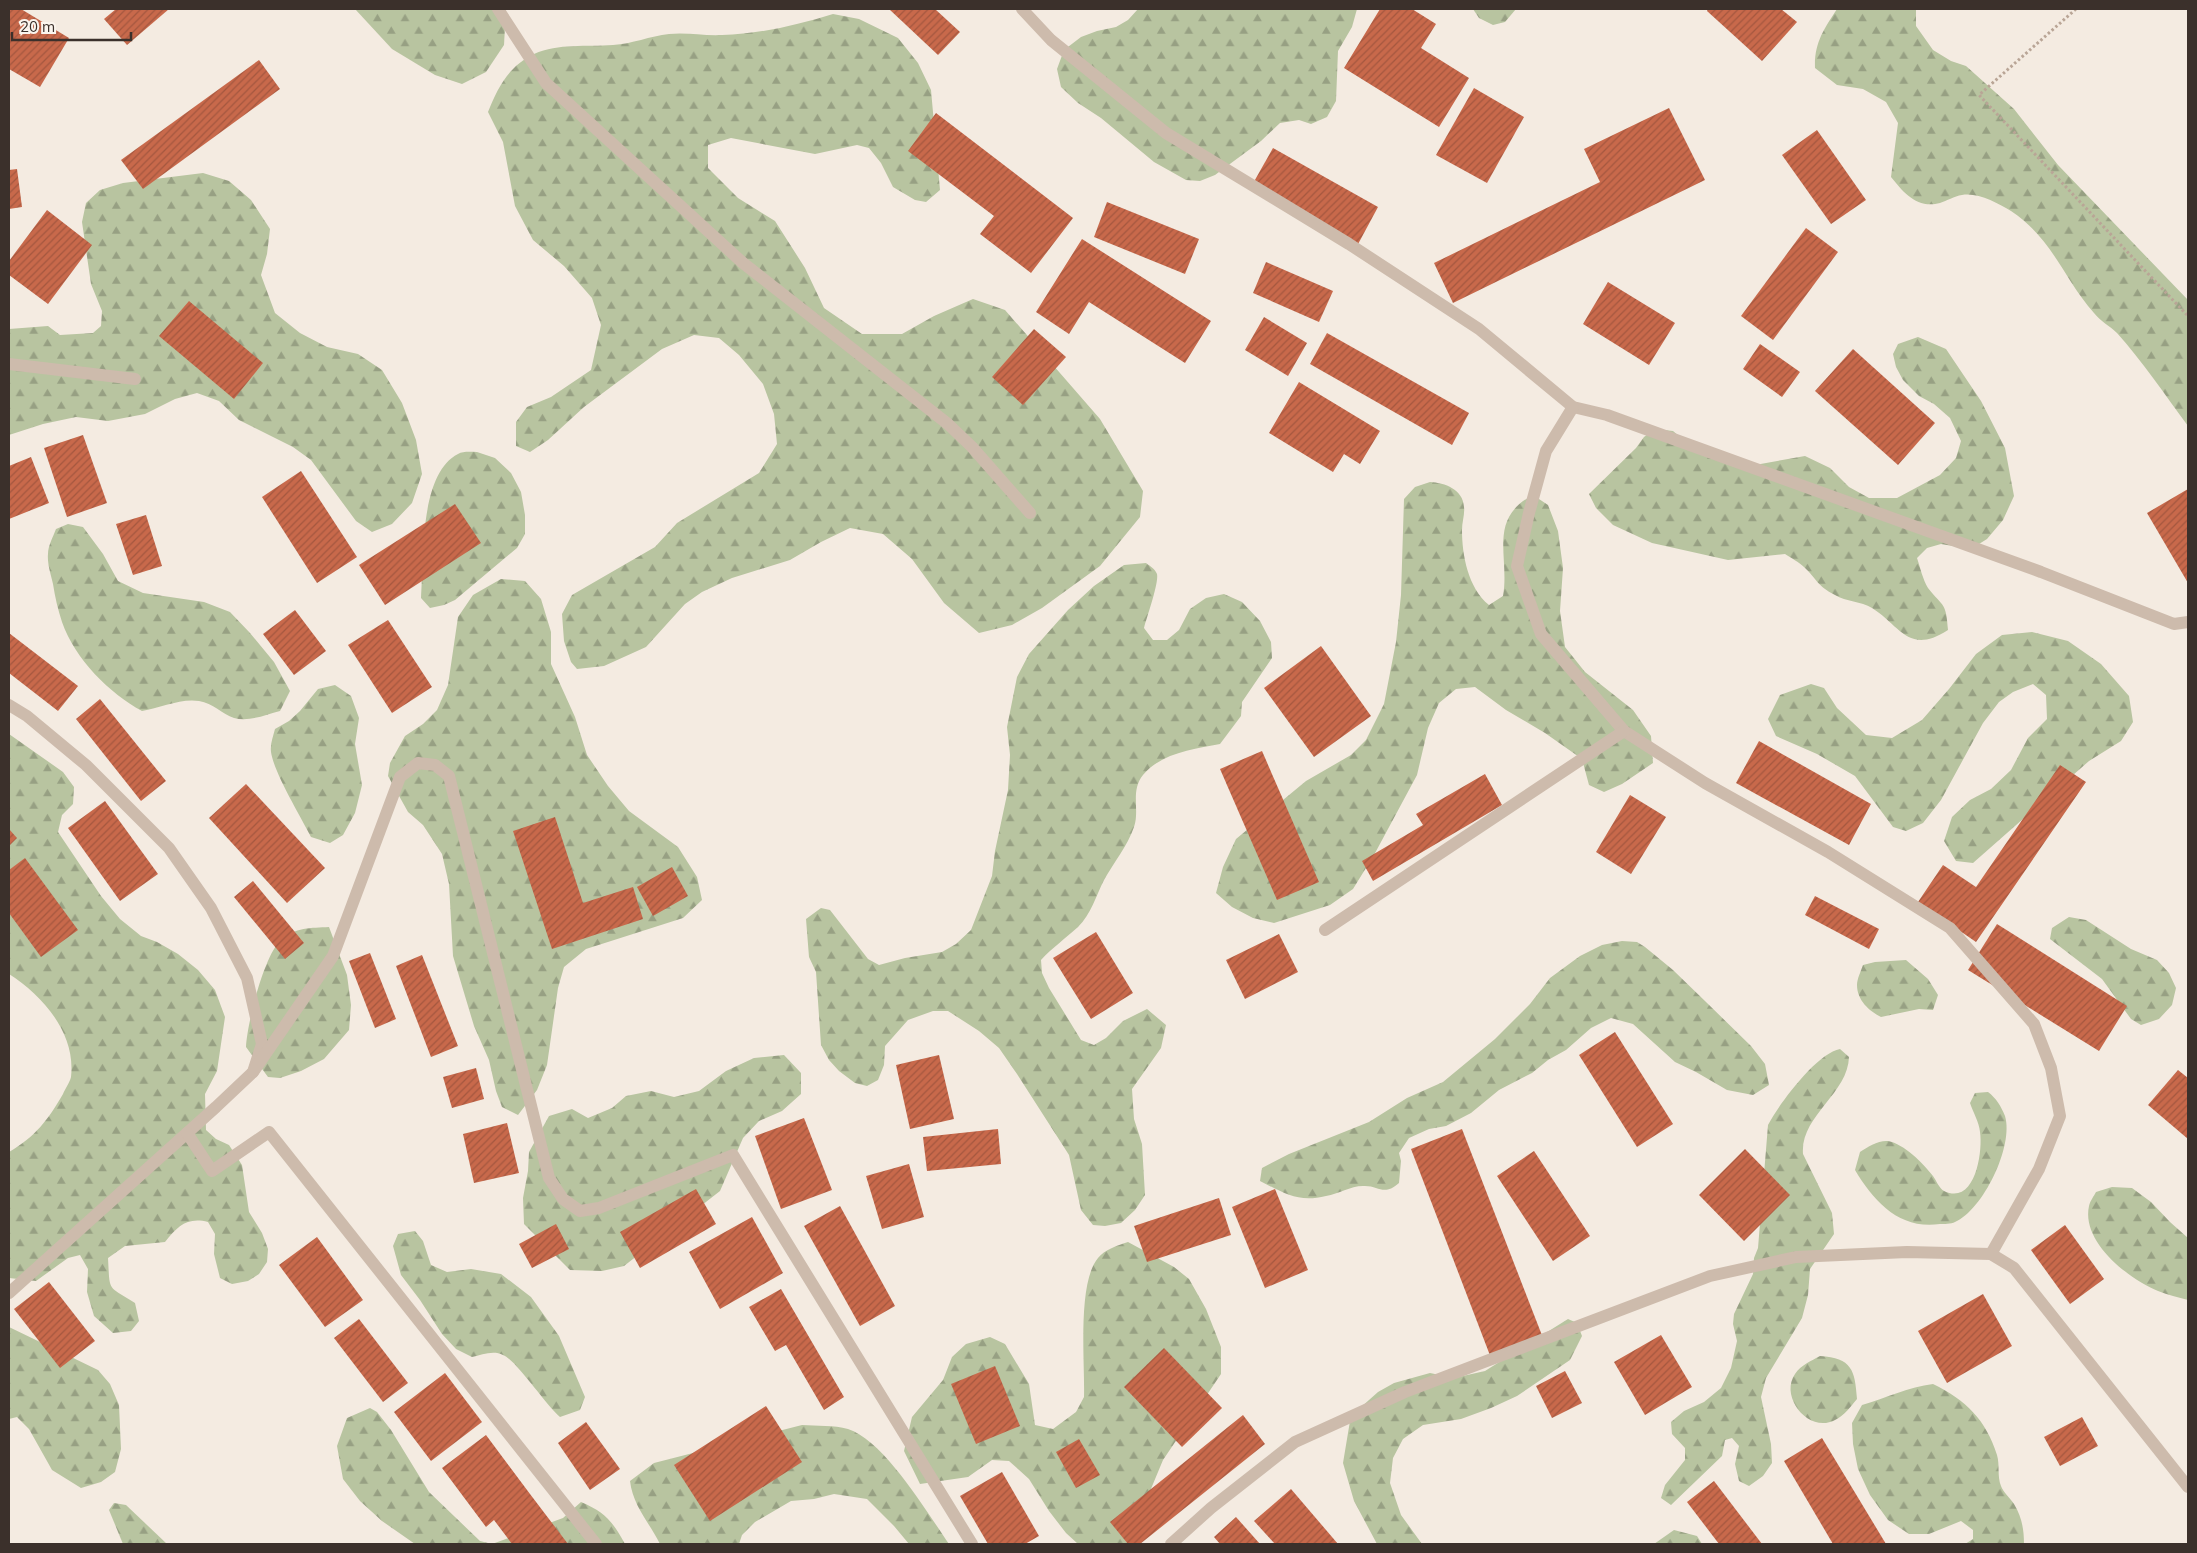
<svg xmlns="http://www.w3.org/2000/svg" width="2197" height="1553" font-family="Mulish,sans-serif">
	<defs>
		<pattern id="forest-firs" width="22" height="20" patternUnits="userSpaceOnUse" patternTransform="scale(1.25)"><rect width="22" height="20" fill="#b8c4a0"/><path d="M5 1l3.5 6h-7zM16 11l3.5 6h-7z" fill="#97a083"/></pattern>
		<pattern id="building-hatch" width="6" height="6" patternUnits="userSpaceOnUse" patternTransform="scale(1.25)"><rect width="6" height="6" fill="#c8694b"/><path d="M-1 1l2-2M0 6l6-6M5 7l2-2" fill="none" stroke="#a4573f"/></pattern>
	</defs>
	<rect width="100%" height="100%" fill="#f4ebe1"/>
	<g fill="url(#forest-firs)">
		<polygon points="355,9 506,9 504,45 486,72 462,84 435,75 392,49"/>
		<polygon points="1138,9 1357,9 1352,27 1338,51 1336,101 1327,117 1311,124 1299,120 1280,123 1261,141 1215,175 1200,181 1186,180 1154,162 1101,118 1078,103 1061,87 1057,69 1064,50 1081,37 1097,31 1116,27 1128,20"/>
		<polygon points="1473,9 1516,9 1505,22 1493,25 1479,18"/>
		<path d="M1837,9H1916V26L1933,50L1951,61L1966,66L2014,109L2058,165L2188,300V426C2165,395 2143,362 2117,333C2110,326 2100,321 2094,313C2063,278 2053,239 2011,211C1998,203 1977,192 1962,195C1954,196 1947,201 1940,203C1917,209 1904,193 1891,177L1898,123L1886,102L1863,89L1837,85L1815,68C1814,43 1824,29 1837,9Z"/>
		<path d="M833,14L859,19L898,38L918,63L931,90L940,190L926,202L915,200L893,187L881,163L869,148L857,145L815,154L731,138L708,145V168L738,198L775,221L805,268L824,308L862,334H902L934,316L973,299L1005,310L1100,419L1143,491L1140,517L1100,566L1042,608L1012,625L979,633L944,603L912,559L883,534L850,528L821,542L790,560L732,578L702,592L685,604L646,647L604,666L577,669L571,662L564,641L562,614L572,595L655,547L677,523L759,473L777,444L774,414L763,384L739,355L719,338L694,335L662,349L584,407L548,440L530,452L516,446V422L527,407L551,397L591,370L601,325L592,298L564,266L533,240L515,206L503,142L488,112C498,87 509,66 534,54C559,43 586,47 613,45C632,44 650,36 669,34C686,32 704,36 722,35C760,34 797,25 833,14Z"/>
		<polygon points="203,173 229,181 251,200 270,229 267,254 261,275 275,313 300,333 327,347 358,354 382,370 402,403 416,440 422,474 412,503 392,524 372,532 356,521 311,460 293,447 239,420 219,401 197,393 175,399 145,414 108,421 76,417 43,424 9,435 9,329 48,326 60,335 93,333 101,326 102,311 91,284 82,222 86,203 100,190 123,183"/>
		<path d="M1918,337L1946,349L1981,401L2005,448L2014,496L2003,520L1987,539L1971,549L1941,544L1927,548L1917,558C1920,567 1923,580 1928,588C1944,608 1946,602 1948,630C1908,656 1900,625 1872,608C1861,601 1846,602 1835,595C1817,586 1817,579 1804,567C1799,562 1791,558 1785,554L1728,560L1652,543L1613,525L1596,508L1589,494L1636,448L1644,437L1655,429L1673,431L1698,452L1755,465L1805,456L1830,468L1849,487L1869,498H1897L1940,475L1956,458L1961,441L1950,418L1934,404L1919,396L1903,380L1896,367L1893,354L1898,344Z"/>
		<path d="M477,452L495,458L511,473L521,492L525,515V534L517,548L455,600L444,605L430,608L421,598C424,558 419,474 458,454C463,451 471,452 477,452Z"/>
		<path d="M1430,482C1445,483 1463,489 1464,507C1465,514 1462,522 1462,530C1462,555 1468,588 1489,605L1503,596C1510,557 1487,519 1533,495L1548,505L1558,531L1563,568L1560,611L1565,647L1585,672L1633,710L1651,736L1653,763L1622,784L1604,792L1589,785L1582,759L1545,733L1506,710L1475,687L1456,689L1439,703L1428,728L1417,775L1374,855L1353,889L1330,905L1274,923L1253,918L1232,907L1216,893L1223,867L1236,839L1306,781L1351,755L1366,740L1384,704L1396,642L1401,595L1404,499L1415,487Z"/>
		<path d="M68,524L83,527L103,554L118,581L143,593L204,602L230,612L250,633L274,662L290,691L280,711C265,715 249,722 234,718C222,714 213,703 199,701C181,698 160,708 142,711C109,693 75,659 62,622C58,610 55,597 53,584C51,575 47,563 48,554C48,546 53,537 56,529Z"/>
		<path d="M1146,563C1150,566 1155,569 1157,574C1159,583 1147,616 1144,628L1153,640H1167L1179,630L1190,609L1206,598L1224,594L1242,602L1260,621L1271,642L1272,658L1242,702L1241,716L1220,744C1194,749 1161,753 1143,775C1130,791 1140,810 1134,827C1127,847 1114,862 1104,880C1096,896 1091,914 1078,927C1066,938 1052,948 1041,960L1042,973L1049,988L1081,1040L1094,1045L1106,1038L1123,1021L1147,1009L1166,1025L1161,1048L1132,1089L1134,1119L1142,1144L1145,1195L1135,1210L1121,1223L1105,1226L1093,1225L1081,1210L1069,1155L1017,1074L999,1048L979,1031L948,1011H933L908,1020L885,1046L884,1065L878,1080L867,1086L855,1083L839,1071L829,1060L821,1045L816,972L809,957L806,919L821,908L830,910L868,959L879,965L905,958L942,952L956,944L971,930L992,876L995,851L1008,790L1010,755L1007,727L1017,677L1029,654L1068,610L1094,586L1124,565Z"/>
		<polygon points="501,579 525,581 541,599 551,632 551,664 575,717 587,755 608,786 629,811 678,847 697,877 702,900 683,918 586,949 564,967 558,988 547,1065 537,1090 518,1115 502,1107 496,1091 489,1060 474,1026 453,956 449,884 442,854 423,825 408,812 388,776 390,763 405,736 423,724 437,710 448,685 458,617 473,595"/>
		<polygon points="2032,632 2068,641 2101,664 2129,696 2133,722 2121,741 2089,761 1973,863 1956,861 1944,841 1952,817 1970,800 1991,789 2011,770 2028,738 2047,719 2046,695 2033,684 2013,692 1999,702 1983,723 1941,800 1923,823 1906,831 1893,827 1855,776 1817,754 1776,736 1768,719 1780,695 1811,684 1824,688 1837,708 1866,735 1892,738 1922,720 1949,689 1976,654 2002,635"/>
		<path d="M335,685L351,696L359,718L355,744L362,785L355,813L343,835L330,843L311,837C301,817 274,773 271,752C270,744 273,737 275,729L289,721L300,711L318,689Z"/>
		<path d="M9,734L63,772L74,787L73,804L62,815L58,832L101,896L120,919L141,936L157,942L178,954L198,970L215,990L225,1017L217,1071L205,1094L206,1130L216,1139L229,1145L242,1165L249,1212L262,1233L268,1249L267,1262L259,1274L248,1281L232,1284L220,1278L214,1254L215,1234L208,1222C187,1217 178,1226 165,1242L125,1246L108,1258C110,1293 107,1285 135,1303L139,1321L131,1331L113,1333L94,1316L87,1292L88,1269L80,1255L68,1258L36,1281L9,1278V1152C35,1137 48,1120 63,1094C65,1089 70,1082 71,1077C76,1033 43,996 9,974Z"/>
		<polygon points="2069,917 2086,920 2131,949 2157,960 2169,973 2176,988 2172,1005 2159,1019 2141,1025 2131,1019 2102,979 2050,939 2052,928"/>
		<path d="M329,927L347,975L351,1005L349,1030L324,1059L301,1071L280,1078L268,1077L246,1047C247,1024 264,955 281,940C295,927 311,928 329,927Z"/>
		<path d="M1622,941L1637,942L1645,947L1673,970L1706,1002L1751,1046L1765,1064L1769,1085L1753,1095L1727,1090L1696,1072L1675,1062L1633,1024L1611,1018L1591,1028L1566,1050L1548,1060L1532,1073L1499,1090L1471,1113L1446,1126L1429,1129L1409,1138L1399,1153L1401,1161L1399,1183C1383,1197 1379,1185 1363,1186C1350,1186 1339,1194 1326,1196C1298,1203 1284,1193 1260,1181L1262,1168L1289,1154L1369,1122L1407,1098L1443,1082L1495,1039L1530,1004L1550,978L1580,956L1602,945Z"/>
		<path d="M1906,960L1928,979L1938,995L1933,1010L1919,1009L1881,1017C1869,1011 1857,1000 1857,985C1857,979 1861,971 1863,965L1875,962Z"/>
		<path d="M1840,1049L1849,1057C1848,1094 1800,1116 1803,1154L1832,1213L1834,1234L1810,1269L1808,1295L1802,1318L1766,1378L1761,1397L1771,1444L1772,1463L1763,1476L1749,1486L1739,1481L1735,1464L1739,1446L1732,1438L1725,1440L1722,1456L1671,1505L1661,1498L1665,1485L1685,1460V1448L1672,1434L1671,1422L1684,1411L1704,1402L1721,1388L1731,1368L1737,1341L1733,1324L1734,1314L1753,1274L1754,1258L1758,1248L1768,1125C1779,1104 1817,1053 1840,1049Z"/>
		<polygon points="784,1055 801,1073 801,1094 782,1111 759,1121 743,1138 720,1191 624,1266 602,1271 570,1270 524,1224 523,1198 528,1171 529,1152 549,1116 572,1109 588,1118 612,1108 626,1096 651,1091 674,1097 699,1091 726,1071 754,1058"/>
		<path d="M1988,1092C1996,1098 2001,1106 2005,1116C2014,1146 1983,1210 1955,1222C1951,1224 1944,1224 1940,1224C1900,1230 1874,1202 1855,1170L1860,1152C1867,1147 1879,1140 1888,1141C1904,1144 1923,1163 1933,1176C1936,1180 1939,1188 1944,1191C1975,1206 1983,1152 1980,1132C1979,1122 1973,1112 1970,1103L1975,1093Z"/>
		<path d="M2112,1187L2132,1188L2151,1202L2170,1222L2188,1238V1300C2178,1297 2168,1295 2158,1291C2129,1279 2081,1242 2089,1206C2090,1201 2094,1196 2096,1192Z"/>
		<path d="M415,1231L423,1241L431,1265L447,1272L471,1269L501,1274L531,1297L559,1336L585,1397L580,1410L560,1417C545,1404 516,1360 503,1355C493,1350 482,1355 472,1357L456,1349L442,1334L420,1300L401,1275L393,1246L398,1234Z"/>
		<path d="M1128,1242L1174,1267L1189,1279L1206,1309L1221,1347V1374L1163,1460L1128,1544H1078L1066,1533L1049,1511L1029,1479L1009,1461L992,1460L968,1477L920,1484L904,1451L912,1417L943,1380L952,1357L966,1344L990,1337L1005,1344L1029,1384L1035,1425L1053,1429L1076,1412L1084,1397C1085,1363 1077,1283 1098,1258C1104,1250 1118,1245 1128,1242Z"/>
		<polygon points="1568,1319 1577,1323 1582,1336 1570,1360 1517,1396 1491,1408 1461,1419 1423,1425 1403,1439 1393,1458 1390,1483 1401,1515 1422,1544 1377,1544 1354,1501 1343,1463 1350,1421 1360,1408 1378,1392 1394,1383 1430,1373 1454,1378 1485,1371"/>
		<polygon points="9,1327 98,1370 110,1384 119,1405 121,1449 115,1472 101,1482 81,1488 52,1470 29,1429 17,1417 9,1419"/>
		<path d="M1820,1356C1852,1358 1855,1370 1857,1399C1851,1406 1844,1416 1835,1420C1809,1434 1779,1397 1795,1374C1801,1365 1811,1361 1820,1356Z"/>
		<path d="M1933,1384C1966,1400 1986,1420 1997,1455C2000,1465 1997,1476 2001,1486C2003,1492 2010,1498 2014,1504C2022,1517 2024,1530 2024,1544H1965L1973,1539V1530L1961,1521L1929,1534H1909L1888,1520L1870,1495L1858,1469L1853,1444L1852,1423L1862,1405C1886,1398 1909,1387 1933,1384Z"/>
		<path d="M370,1408L377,1412L391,1430L429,1492L480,1541L492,1544L563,1518L581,1502C605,1512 613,1522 625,1544H415L382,1521L360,1501L343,1479L337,1446L347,1418Z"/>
		<path d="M802,1425C817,1426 834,1425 848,1429C884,1440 928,1514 949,1544H909L894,1526L867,1499L834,1494L814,1499L791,1501L755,1522L742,1535L739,1544H660C649,1522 633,1506 630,1481L654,1463Z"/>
		<polygon points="114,1503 126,1505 167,1544 123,1544 109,1510"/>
		<polygon points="1674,1530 1697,1536 1702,1544 1654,1544"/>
	</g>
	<g fill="url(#building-hatch)">
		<polygon points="9,9 21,9 69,38 40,87 9,69"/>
		<polygon points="116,9 169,9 127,45 104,19"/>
		<polygon points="889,9 935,9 960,32 938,55"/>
		<polygon points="1380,9 1412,9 1436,24 1421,48 1469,78 1439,127 1344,68"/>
		<polygon points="1708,9 1781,9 1797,22 1762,61 1707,11"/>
		<polygon points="259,60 280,89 143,189 121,160"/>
		<polygon points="1474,88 1524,117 1487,183 1436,155"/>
		<polygon points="1669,108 1705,180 1453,303 1434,263 1600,182 1584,149"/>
		<polygon points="936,113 1073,218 1031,273 980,234 994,216 908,151"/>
		<polygon points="1817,130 1866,200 1831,224 1782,155"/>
		<polygon points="1273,148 1378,207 1357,246 1251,187"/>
		<polygon points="17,169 22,207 9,209 9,170"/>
		<polygon points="1107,202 1199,239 1185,274 1094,237"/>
		<polygon points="47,210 92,245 48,304 9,275 9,261"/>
		<polygon points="1806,228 1838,252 1773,340 1741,316"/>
		<polygon points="1082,239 1211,321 1185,363 1089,302 1069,334 1036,312"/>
		<polygon points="1266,262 1333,291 1319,322 1253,293"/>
		<polygon points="1608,282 1675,323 1649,365 1583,324"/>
		<polygon points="189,301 263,363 234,399 159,336"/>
		<polygon points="1264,317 1307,343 1288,376 1245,350"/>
		<polygon points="1034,329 1066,357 1023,405 992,377"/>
		<polygon points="1327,333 1469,413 1452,445 1310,364"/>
		<polygon points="1760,344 1800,372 1782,397 1743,369"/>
		<polygon points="1853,349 1935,423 1898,465 1815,391"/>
		<polygon points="1299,382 1380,431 1360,464 1344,454 1333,472 1269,433"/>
		<polygon points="83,435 107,503 67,517 44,448"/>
		<polygon points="31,457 49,503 9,519 9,466"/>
		<polygon points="301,471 357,557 317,583 262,497"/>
		<polygon points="2188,489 2188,583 2147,513"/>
		<polygon points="455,504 481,543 385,605 359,565"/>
		<polygon points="146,515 162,566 133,575 116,524"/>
		<polygon points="295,610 326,651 294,675 263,634"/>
		<polygon points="388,620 432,687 392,713 348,645"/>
		<polygon points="9,633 78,686 58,711 9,673"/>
		<polygon points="1321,646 1371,716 1314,757 1264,688"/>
		<polygon points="100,699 166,781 141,801 76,719"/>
		<polygon points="1759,741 1871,804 1849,845 1736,783"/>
		<polygon points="1262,751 1319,882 1277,900 1220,769"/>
		<polygon points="2060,765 2086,782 1976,942 1918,902 1943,865 1976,887"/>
		<polygon points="1485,774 1502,805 1373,881 1362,861 1423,825 1416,814"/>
		<polygon points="246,784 325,868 287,903 209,818"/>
		<polygon points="1630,795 1666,817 1631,874 1596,852"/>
		<polygon points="105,801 158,874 120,901 68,828"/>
		<polygon points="555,817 583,903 633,887 643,919 552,949 513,831"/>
		<polygon points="9,829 17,838 9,846"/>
		<polygon points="25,858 78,930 41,957 9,913 9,870"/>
		<polygon points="672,867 688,896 653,916 637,887"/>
		<polygon points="253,881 304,943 285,959 234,897"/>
		<polygon points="1815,896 1879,929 1869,949 1805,915"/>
		<polygon points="1997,924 2127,1006 2099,1051 1968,970"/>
		<polygon points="1096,932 1133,993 1091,1019 1053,958"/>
		<polygon points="1279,934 1298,972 1245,999 1226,960"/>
		<polygon points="370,953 396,1019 375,1028 349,961"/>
		<polygon points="422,955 458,1046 431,1057 396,966"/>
		<polygon points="1615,1032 1673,1124 1637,1147 1579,1055"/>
		<polygon points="939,1055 954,1119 910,1129 896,1065"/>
		<polygon points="476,1068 484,1099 452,1108 443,1077"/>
		<polygon points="2178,1070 2188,1078 2188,1139 2148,1105"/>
		<polygon points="804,1118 832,1190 781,1209 755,1136"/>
		<polygon points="507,1123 519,1173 474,1183 463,1134"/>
		<polygon points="998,1129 1001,1164 927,1171 923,1137"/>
		<polygon points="1462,1129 1543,1338 1491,1358 1411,1149"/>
		<polygon points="1745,1149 1790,1195 1744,1241 1699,1195"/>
		<polygon points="1534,1151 1590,1236 1553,1261 1497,1176"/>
		<polygon points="909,1164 924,1217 882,1229 866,1176"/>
		<polygon points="696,1189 716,1224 640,1268 620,1232"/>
		<polygon points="1275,1189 1308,1270 1265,1288 1232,1207"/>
		<polygon points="1219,1198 1231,1235 1147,1262 1134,1226"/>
		<polygon points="840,1206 895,1306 860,1326 804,1226"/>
		<polygon points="752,1217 783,1273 720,1309 689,1252"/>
		<polygon points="556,1224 569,1249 532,1268 519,1244"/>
		<polygon points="2065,1225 2104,1279 2070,1304 2031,1250"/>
		<polygon points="317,1237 363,1300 325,1327 279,1265"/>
		<polygon points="49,1282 95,1341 60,1368 14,1309"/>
		<polygon points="781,1289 844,1397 824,1410 786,1345 775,1351 749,1307"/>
		<polygon points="1983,1294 2012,1346 1947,1383 1918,1331"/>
		<polygon points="359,1319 408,1383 383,1402 334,1338"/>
		<polygon points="1661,1335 1692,1387 1645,1415 1614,1362"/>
		<polygon points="1164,1348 1222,1408 1182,1447 1124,1387"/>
		<polygon points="995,1366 1020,1426 976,1444 951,1384"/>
		<polygon points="1565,1371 1582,1403 1552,1418 1536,1386"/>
		<polygon points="445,1373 482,1422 431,1461 394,1412"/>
		<polygon points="766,1406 802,1462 710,1521 674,1465"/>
		<polygon points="1243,1415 1265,1444 1140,1544 1128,1544 1110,1522"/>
		<polygon points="2082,1417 2098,1446 2060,1466 2044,1437"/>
		<polygon points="586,1422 620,1469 590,1490 558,1443"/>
		<polygon points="486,1435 530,1494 568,1544 512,1544 494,1520 486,1527 442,1468"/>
		<polygon points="1822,1438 1886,1544 1833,1544 1784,1461"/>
		<polygon points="1079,1439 1100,1475 1076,1488 1056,1452"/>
		<polygon points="1002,1472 1039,1536 1025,1544 988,1544 960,1496"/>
		<polygon points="1714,1481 1762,1544 1719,1544 1687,1502"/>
		<polygon points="1291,1489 1338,1544 1275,1544 1254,1521"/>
		<polygon points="1236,1517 1260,1544 1220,1544 1214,1537"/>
	</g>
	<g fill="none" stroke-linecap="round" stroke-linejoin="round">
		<polyline stroke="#b9a596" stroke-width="3" stroke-dasharray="2.5 2.5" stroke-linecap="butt" points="2076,9 1979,95 2188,316"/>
		<g stroke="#cdbbac" stroke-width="12">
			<polyline points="498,9 546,83 743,263 948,424 972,447 1030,513"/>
			<polyline points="1022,9 1051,40 1166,133 1349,244 1479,329 1573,407 1607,415 2041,572 2174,624 2188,622"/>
			<polyline points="9,364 135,379"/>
			<polyline points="1573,407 1546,451 1529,513 1517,566 1541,634 1624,731 1705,783 1828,852 1950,928 2034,1024 2051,1068 2060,1116 2039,1169 1991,1254"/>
			<polyline points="9,705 27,716 86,765 169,848 211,908 247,978 262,1044 253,1072 216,1107 9,1293"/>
			<polyline points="1325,930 1624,731"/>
			<polyline points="253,1072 333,956 400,777 418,763 435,765 449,776 549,1178 563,1199 580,1211 599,1208 733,1155 972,1544"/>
			<polyline points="187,1133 212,1171 269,1132 596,1544"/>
			<polyline points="1171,1544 1211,1508 1295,1442 1405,1392 1710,1276 1796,1257 1907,1252 1991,1254 2014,1268 2188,1487"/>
		</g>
	</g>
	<rect width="2197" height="1553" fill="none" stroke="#3b302b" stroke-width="20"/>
	<path d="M12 32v8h119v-8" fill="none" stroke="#3b302b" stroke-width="2.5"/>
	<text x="20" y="32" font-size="15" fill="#3b302b" stroke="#fbf5ee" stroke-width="4" paint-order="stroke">20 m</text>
</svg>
